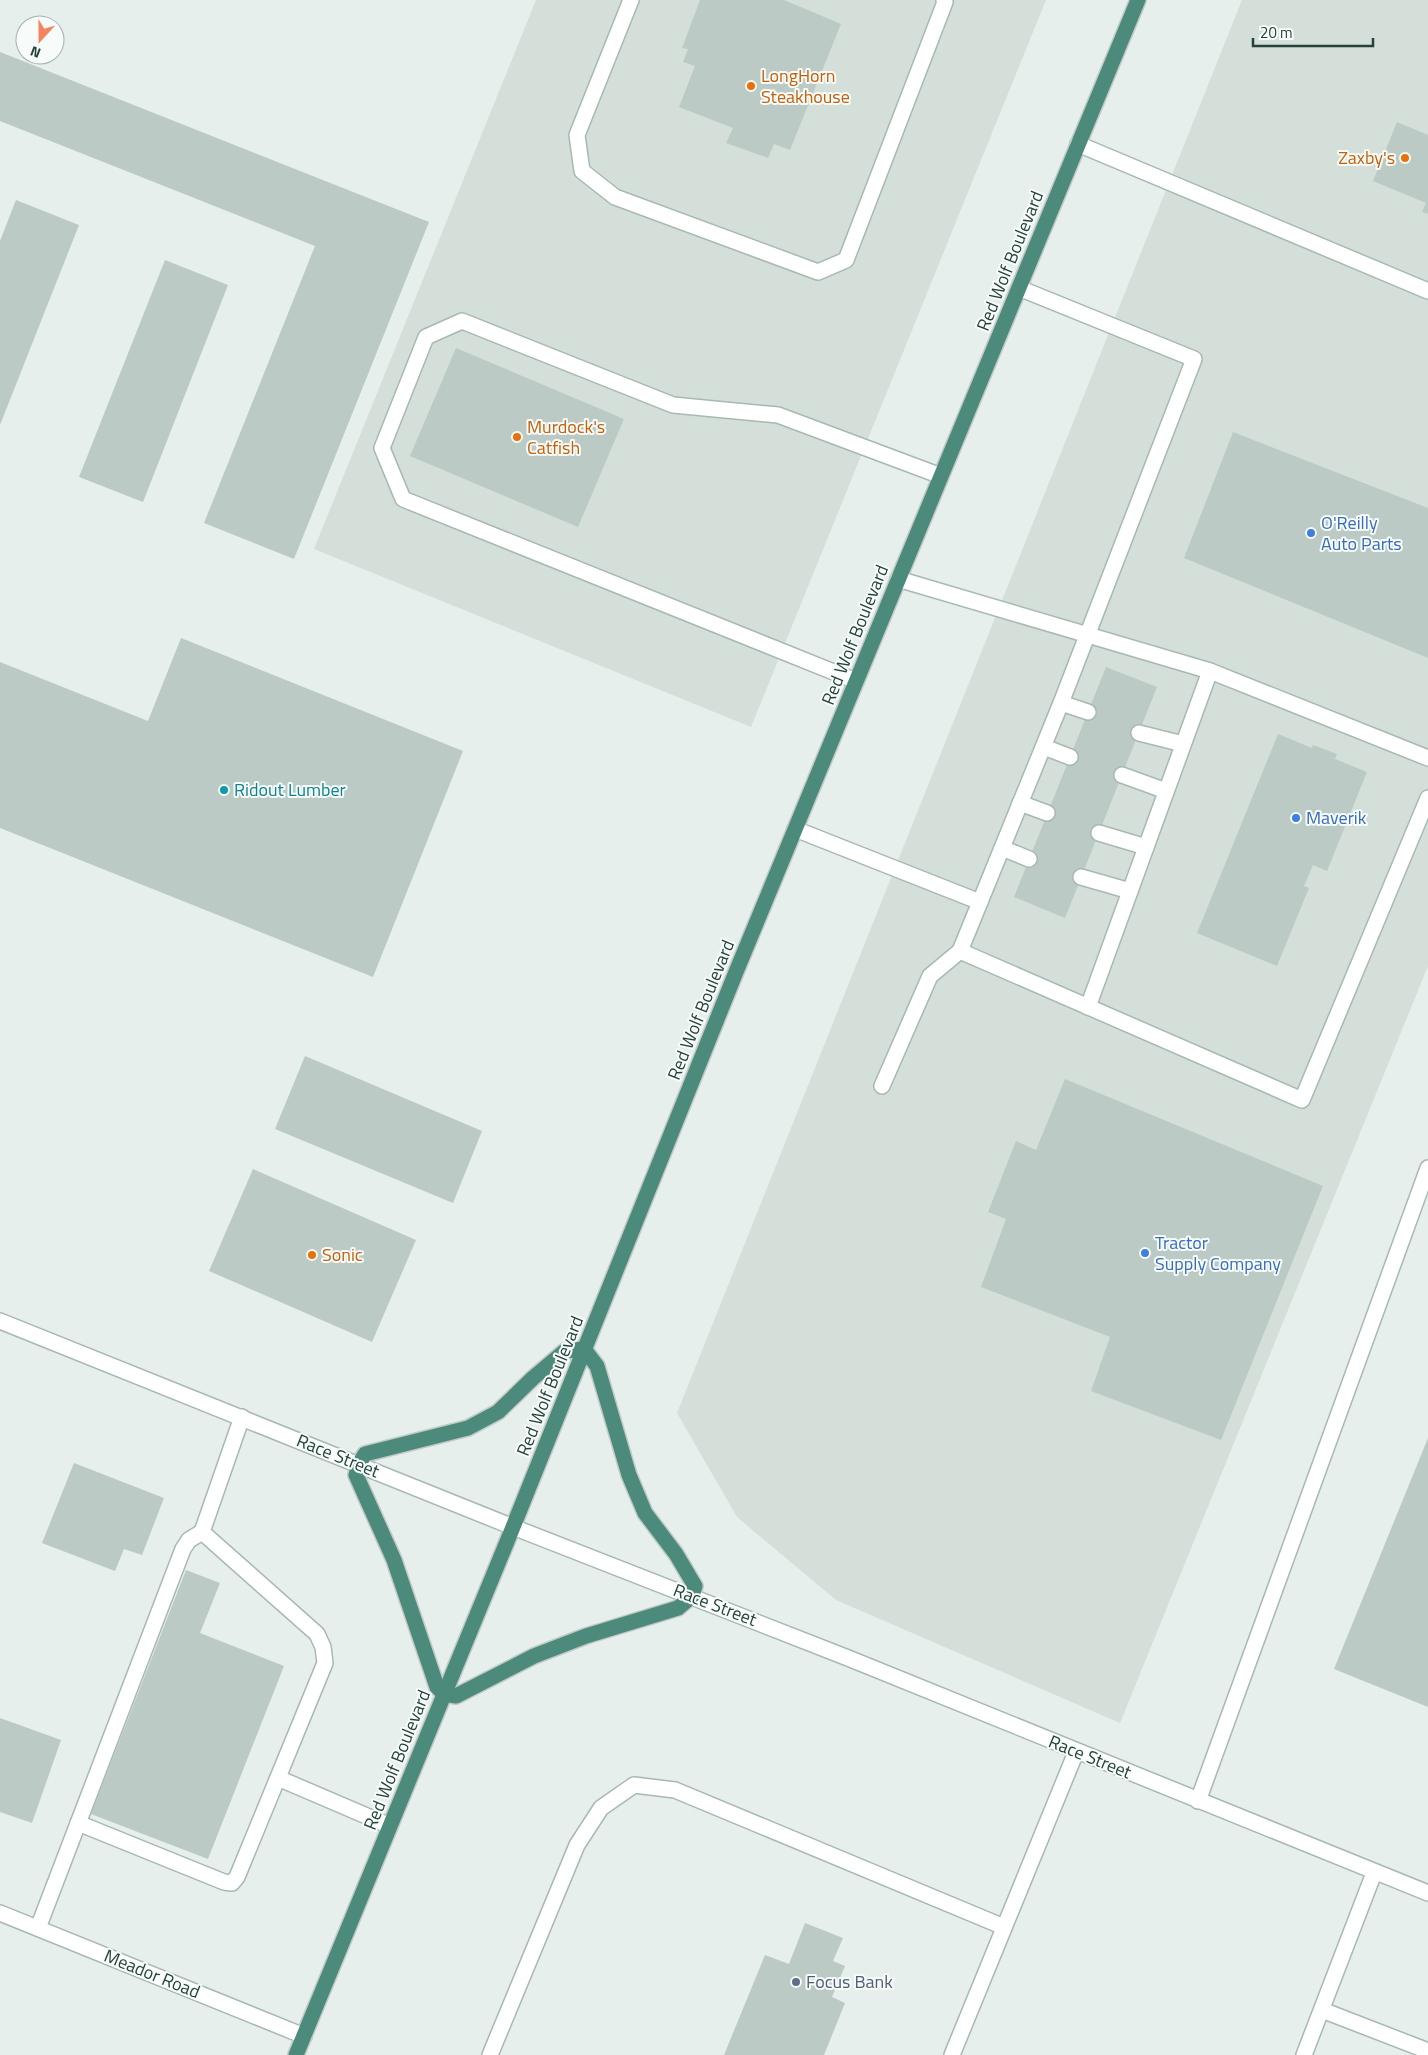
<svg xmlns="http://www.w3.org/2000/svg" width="1428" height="2055" font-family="'Titillium Web',sans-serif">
	<rect width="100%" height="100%" fill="#e6efeb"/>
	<g fill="#d4dfda">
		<polygon points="536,0 1046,0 751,727 314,549"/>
		<polygon points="1242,0 1428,0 1428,966 1120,1723 836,1600 737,1517 677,1413"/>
	</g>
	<g fill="#bbcac4">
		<polygon points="700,0 784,0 841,24 790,150 774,144 768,158 726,143 733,128 679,107 695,66 683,62 688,49 682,48"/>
		<polygon points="0,52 429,222 294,559 204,523 315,246 0,121"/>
		<polygon points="1397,122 1428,135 1428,214 1422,212 1426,203 1373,181"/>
		<polygon points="16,200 79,225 0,425 0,241"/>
		<polygon points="165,260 228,285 143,502 79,477"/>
		<polygon points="456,348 624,419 578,527 410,456"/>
		<polygon points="1233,432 1428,508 1428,658 1184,558"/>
		<polygon points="181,638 463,751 373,977 0,828 0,662 148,721"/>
		<polygon points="1106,667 1157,687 1065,918 1014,897"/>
		<polygon points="1278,734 1312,748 1313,745 1337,754 1335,759 1367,772 1327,871 1313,865 1304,886 1309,888 1277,966 1197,933"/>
		<polygon points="305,1056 482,1131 453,1203 275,1129"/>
		<polygon points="1065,1079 1323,1186 1221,1440 1091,1391 1110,1337 981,1287 1006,1219 988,1212 1016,1141 1036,1150"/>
		<polygon points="253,1169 416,1240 372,1342 209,1271"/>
		<polygon points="1428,1438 1428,1707 1334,1669"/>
		<polygon points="74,1463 164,1498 142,1555 124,1549 115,1571 42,1543"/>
		<polygon points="186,1570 220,1583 200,1633 284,1666 208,1859 91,1814"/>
		<polygon points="0,1718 61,1740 32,1823 0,1812"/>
		<polygon points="805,1923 843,1938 833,1961 845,1966 832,1997 845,2003 824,2055 724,2055 765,1955 789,1964"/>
	</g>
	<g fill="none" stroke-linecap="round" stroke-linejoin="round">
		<g stroke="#a8b8b2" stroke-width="18">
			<g id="service">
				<polyline points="631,0 577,135 582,171 615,197 818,272 846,260 945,2 944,0"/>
				<polyline points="1078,144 1428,291"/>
				<polyline points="898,579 1210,671 1428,758"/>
				<polyline points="856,681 403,499 382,448 426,337 462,321 673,405 778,415 941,476"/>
				<polyline points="1061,703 1088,712"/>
				<polyline points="1139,733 1183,744"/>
				<polyline points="1044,747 1070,757"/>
				<polyline points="1122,775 1166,791"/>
				<polyline points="1020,803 1047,813"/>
				<polyline points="795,829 980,902 1061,703 1194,359 1019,288"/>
				<polyline points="1099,833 1146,847"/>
				<polyline points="1002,848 1029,859"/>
				<polyline points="1081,877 1130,891"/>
				<polyline points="980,902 960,951 1302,1100 1428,798"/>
				<polyline points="1088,1007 1210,671"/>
				<polyline points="882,1086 930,976 960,951"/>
				<polyline points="278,1778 390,1826"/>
				<polyline points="78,1823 224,1882 232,1883 237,1877 325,1663 323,1647 317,1634 202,1532 242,1417"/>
				<polyline points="38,1928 183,1549 189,1540 202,1532"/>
				<polyline points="1322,2010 1428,2051"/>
				<polyline points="490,2055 577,1845 601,1808 634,1785 675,1790 1004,1927"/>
				<polyline points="952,2055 1076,1752"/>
				<polyline points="1304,2055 1374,1873"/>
			</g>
		</g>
		<g stroke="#a8b8b2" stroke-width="18">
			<g id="minor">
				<polyline points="1198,1801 1428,1168"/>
				<polyline points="0,1913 304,2036"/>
			</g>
		</g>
		<g stroke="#a8b8b2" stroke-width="18">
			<polyline id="tertiary" points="0,1321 513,1527 848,1658 1428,1893"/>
		</g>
		<g stroke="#c2cac8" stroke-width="18">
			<g id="trunk">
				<polygon points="584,1349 597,1366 629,1475 645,1513 676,1554 695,1586 692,1596 678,1608 586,1636 534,1656 456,1696 444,1694 437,1687 394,1560 356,1475 359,1464 365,1454 468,1428 498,1412 533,1378 565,1351"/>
				<polyline points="296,2055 513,1527 736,972 1138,0"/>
			</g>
		</g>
		<use href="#service" stroke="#fff" stroke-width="15"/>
		<use href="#minor" stroke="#fff" stroke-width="15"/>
		<use href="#tertiary" stroke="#fff" stroke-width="15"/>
		<use href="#trunk" stroke="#4c8a7c" stroke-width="15"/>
	</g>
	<g fill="#e8710a" stroke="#f7fbf9" stroke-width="2">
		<circle cx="751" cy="86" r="5"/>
		<circle cx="1405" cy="158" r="5"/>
		<circle cx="517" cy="437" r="5"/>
		<circle cx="312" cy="1255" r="5"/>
	</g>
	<g fill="#3f7fe0" stroke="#f7fbf9" stroke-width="2">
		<circle cx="1311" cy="533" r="5"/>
		<circle cx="1296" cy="818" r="5"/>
		<circle cx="1145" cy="1253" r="5"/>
	</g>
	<circle fill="#0f9aa8" stroke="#f7fbf9" stroke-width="2" cx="224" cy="790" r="5"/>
	<circle fill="#5c6f8a" stroke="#f7fbf9" stroke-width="2" cx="796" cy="1982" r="5"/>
	<g text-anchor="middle" stroke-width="4" stroke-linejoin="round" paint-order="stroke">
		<g font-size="18" fill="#c56008" stroke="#f7fbf9" text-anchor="start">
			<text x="761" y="82">LongHorn<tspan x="761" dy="21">Steakhouse</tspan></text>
			<text x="1395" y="164" text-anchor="end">Zaxby's</text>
			<text x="527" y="433">Murdock's<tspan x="527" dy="21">Catfish</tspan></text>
			<text x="322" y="1261">Sonic</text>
		</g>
		<g font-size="18" fill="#24423a" stroke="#f7fbf9">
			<text transform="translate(1010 261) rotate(-68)" y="6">Red Wolf Boulevard</text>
			<text transform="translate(855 635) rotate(-68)" y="6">Red Wolf Boulevard</text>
			<text transform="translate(701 1010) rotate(-68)" y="6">Red Wolf Boulevard</text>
			<text transform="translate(550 1386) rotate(-68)" y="6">Red Wolf Boulevard</text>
			<text transform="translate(338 1456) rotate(22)" y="6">Race Street</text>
			<text transform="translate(715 1605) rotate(21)" y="6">Race Street</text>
			<text transform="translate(1090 1757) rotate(22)" y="6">Race Street</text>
			<text transform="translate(397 1760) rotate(-68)" y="6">Red Wolf Boulevard</text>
			<text transform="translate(152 1974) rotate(22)" y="6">Meador Road</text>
		</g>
		<g font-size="18" fill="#366cbe" stroke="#f7fbf9" text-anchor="start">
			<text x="1321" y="529">O'Reilly<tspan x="1321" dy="21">Auto Parts</tspan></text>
			<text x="1306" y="824">Maverik</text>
			<text x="1155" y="1249">Tractor<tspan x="1155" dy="21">Supply Company</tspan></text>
		</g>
		<g font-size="18" fill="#0d838f" stroke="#f7fbf9" text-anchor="start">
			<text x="234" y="796">Ridout Lumber</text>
		</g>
		<g font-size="18" fill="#4e5e75" stroke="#f7fbf9" text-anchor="start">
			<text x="806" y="1988">Focus Bank</text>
		</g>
	</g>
	<g transform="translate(40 40) rotate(201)"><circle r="24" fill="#f7fbf9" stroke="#a3b1ad"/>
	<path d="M0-4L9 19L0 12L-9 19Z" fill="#f4845f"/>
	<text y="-8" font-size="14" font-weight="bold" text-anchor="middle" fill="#24423a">N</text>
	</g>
	<path d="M1253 38v8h120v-8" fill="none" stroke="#24423a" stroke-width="2.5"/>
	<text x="1260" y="38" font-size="15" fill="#24423a" stroke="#f7fbf9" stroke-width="4" paint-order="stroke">20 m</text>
</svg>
